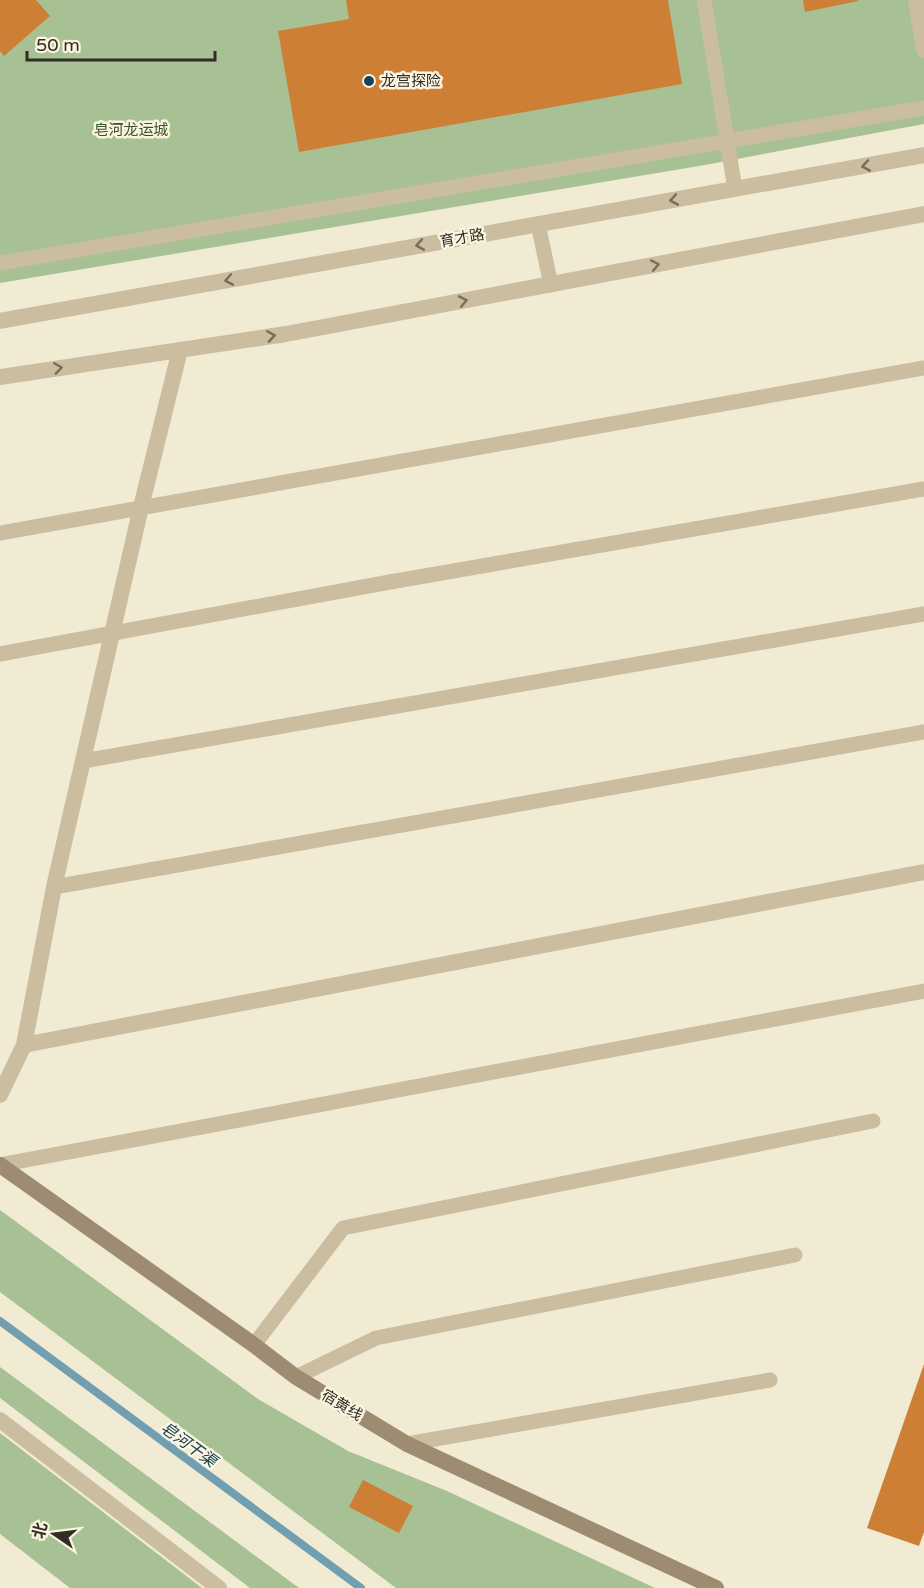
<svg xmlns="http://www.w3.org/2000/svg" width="924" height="1588" font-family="'Varela Round','Noto Sans SC',sans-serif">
	<rect width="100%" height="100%" fill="#f2ebd4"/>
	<g fill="#a7c194">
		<polygon points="0,0 924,0 924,124 705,165 0,283"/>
		<polygon points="0,1210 258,1399 348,1451 447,1491 655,1588 396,1588 0,1292"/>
		<polygon points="0,1367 299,1588 250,1588 0,1398"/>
		<polygon points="0,1433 202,1588 70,1588 0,1534"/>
	</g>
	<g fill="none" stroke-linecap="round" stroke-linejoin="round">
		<polyline stroke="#729fb0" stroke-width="8" points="0,1321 361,1588"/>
	</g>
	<g fill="#ce7f36">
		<polygon points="0,0 36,0 50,16 4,56 0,51"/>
		<polygon points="346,0 668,0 682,84 299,152 278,31 349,19"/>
		<polygon points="803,0 858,0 858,1 805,12"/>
		<polygon points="924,1364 924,1532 919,1546 867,1528"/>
		<polygon points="363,1480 413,1506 399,1533 349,1507"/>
	</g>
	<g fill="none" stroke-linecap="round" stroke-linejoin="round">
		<g stroke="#cabda0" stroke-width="15">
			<polyline points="704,0 735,189"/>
			<polyline points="538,224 551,285"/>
			<polyline points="0,263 924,108"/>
			<polyline points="0,533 924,368"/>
			<polyline points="0,654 390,582 924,489"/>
			<polyline points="83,761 924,614"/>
			<polyline points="54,887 924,732"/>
			<polyline points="0,1165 924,991"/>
			<polyline points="254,1345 343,1228 873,1121"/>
			<polyline points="296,1377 376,1338 795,1255"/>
			<polyline points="407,1444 770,1380"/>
		</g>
		<polyline stroke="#cabda0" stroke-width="16" points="916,0 924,50"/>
		<g stroke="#cabda0" stroke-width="16">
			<polyline points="24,1045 924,872"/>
			<polyline points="0,1095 24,1045 54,887 141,507 180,350"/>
			<polyline points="0,1420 219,1588"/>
		</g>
		<g stroke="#cabda0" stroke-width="16">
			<polyline points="0,321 924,155"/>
			<polyline points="0,377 286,334 924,214"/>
		</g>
		<polyline stroke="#9d8c71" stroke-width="16" points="0,1165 254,1345 296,1377 407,1444 716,1588"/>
	</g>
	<defs><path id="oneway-chevron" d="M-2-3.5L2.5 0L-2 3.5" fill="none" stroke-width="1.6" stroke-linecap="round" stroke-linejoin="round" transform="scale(1.5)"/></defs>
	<g stroke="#776d5c">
		<use href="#oneway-chevron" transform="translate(866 166) rotate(170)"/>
		<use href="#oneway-chevron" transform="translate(674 200) rotate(170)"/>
		<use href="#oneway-chevron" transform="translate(420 245) rotate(170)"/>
		<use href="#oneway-chevron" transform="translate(655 265) rotate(-11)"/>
		<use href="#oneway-chevron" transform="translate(229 280) rotate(170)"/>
		<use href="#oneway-chevron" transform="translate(463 301) rotate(-11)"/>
		<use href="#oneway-chevron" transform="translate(271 336) rotate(-9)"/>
		<use href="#oneway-chevron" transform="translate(58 368) rotate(-8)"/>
	</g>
	<circle fill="#174357" stroke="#faf4e0" stroke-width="2" cx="369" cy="81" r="6"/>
	<g text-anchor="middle" stroke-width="5" stroke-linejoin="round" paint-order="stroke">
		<g font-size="15" fill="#332c24" stroke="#faf4e0" text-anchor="start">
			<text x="381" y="86">龙宫探险</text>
		</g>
		<g font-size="15" fill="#385326" stroke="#faf4e0">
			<text x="131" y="135">皂河龙运城</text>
		</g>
		<g font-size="15" fill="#332c24" stroke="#faf4e0">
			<text transform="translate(462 238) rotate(-10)" y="5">育才路</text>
			<text transform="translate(342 1405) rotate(31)" y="5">宿黄线</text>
		</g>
		<g font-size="16" font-style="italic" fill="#174357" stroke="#faf4e0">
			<text transform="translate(189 1444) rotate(36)" y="6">皂河干渠</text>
		</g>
	</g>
	<g transform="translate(54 1534) rotate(284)" stroke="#faf4e0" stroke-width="4.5" paint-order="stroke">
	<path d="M0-4.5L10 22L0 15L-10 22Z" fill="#332c24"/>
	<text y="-9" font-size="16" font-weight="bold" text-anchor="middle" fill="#332c24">北</text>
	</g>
	<path d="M27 51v9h188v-9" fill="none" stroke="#332c24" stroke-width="3"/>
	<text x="36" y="51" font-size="18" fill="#332c24" stroke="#faf4e0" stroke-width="4.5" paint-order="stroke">50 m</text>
</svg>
